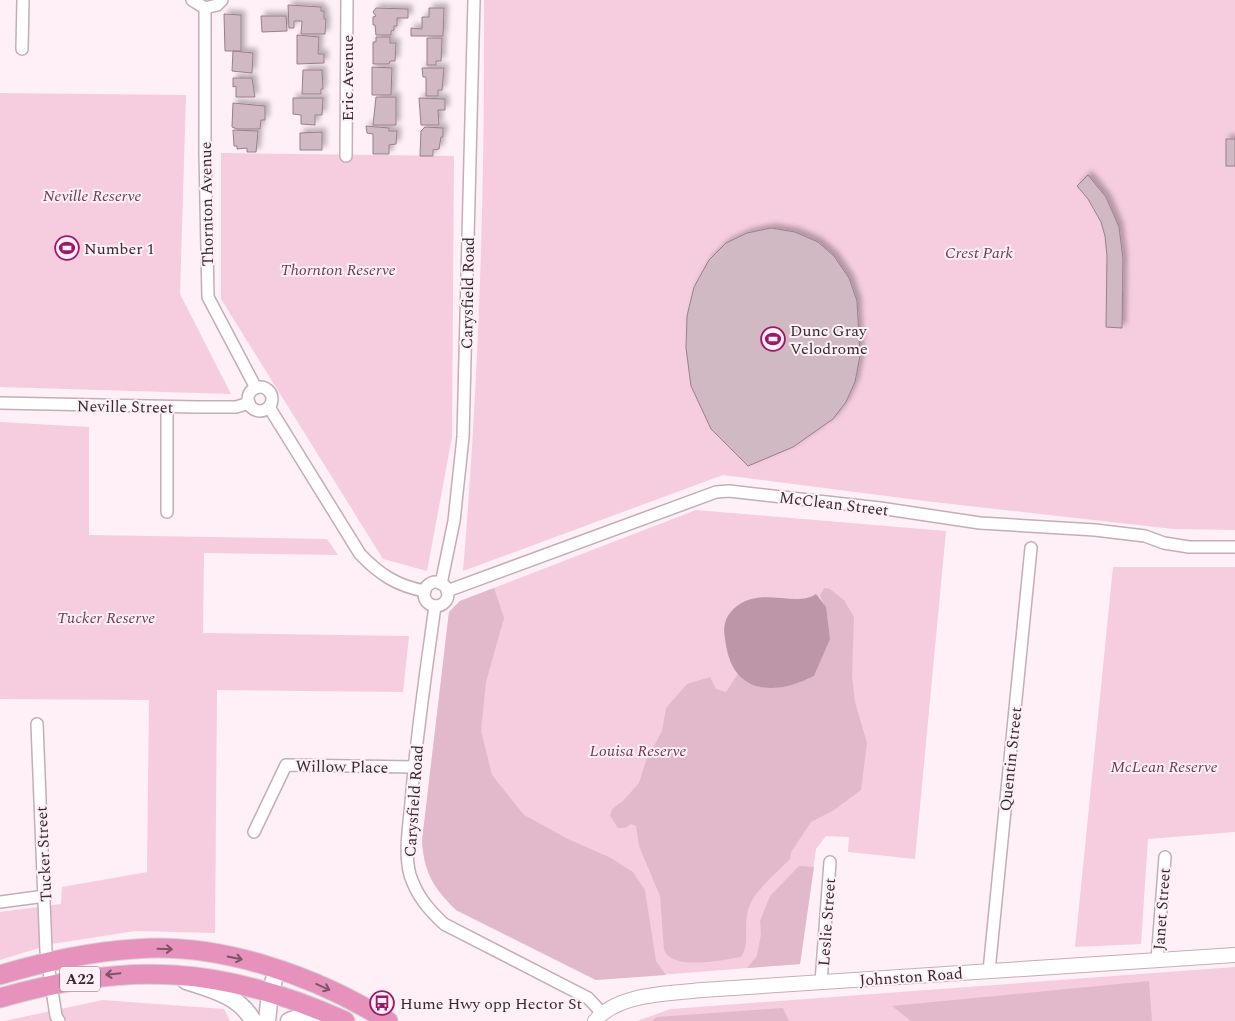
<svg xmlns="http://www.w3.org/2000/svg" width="1235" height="1021" font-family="Spectral,serif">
	<defs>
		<filter id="shadow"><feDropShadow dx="4" dy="-4" stdDeviation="2.5" flood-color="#0004"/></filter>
	</defs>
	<rect width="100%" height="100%" fill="#ffeff6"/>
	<g fill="#f5cddf">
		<path d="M484,0H1235V530L1173,529L925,501L723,475L463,571C479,381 485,190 484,0Z"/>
		<polygon points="0,93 186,95 180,294 231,394 0,387"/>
		<polygon points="221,153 454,156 452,437 427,571 383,559 221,299"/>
		<polygon points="0,422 89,427 89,535 327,539 338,555 204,553 203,633 409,636 403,692 217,690 215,933 135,931 52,944 0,960 0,912 61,904 62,887 147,872 149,700 0,699"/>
		<path d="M696,510L946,531L915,859L848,852L849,837L826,836L816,849L800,964L596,980L456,910C434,888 424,873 422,841L449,612L460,601Z"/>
		<polygon points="1113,567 1235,567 1235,832 1148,839 1141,944 1075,947"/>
		<polygon points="1235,967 1235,1021 637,1021 671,1009"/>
		<polygon points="103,1000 224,1009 230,1021 4,1021"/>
	</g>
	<g fill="#e1b9cb">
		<path d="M494,588L504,618L486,682L481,731L492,775L524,815L568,839L611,858L633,872L645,890L656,961L666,975L596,980L456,910C434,888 424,873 422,841L449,612L460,601Z"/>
		<path d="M824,588L830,589L844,600L854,617L852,676L855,702L867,743L861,790L834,810L811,822L791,852L790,859C775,875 750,893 747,915C744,930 750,944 741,957C722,960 673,971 664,950L660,896L639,846L636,826L631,824L625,828H618L610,816L612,809L623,801L639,783L646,761L662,731L666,708L687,684L710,677L716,689L726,692L738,674C758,696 790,688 814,676C826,649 835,623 820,596Z"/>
		<polygon points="799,866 814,867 800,964 747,968 757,956 761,934 760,921 770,896"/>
		<polygon points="1149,981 1152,1021 911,1021 892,1006"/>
		<polygon points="783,1008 789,1021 652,1021 657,1017"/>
	</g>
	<path fill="#bd96a7" d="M816,594L826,607L830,639L814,676C777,695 734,696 726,645C724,634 722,623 730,613C755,582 794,609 816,594Z"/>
	<g fill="#d1b9c3" stroke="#97808a" filter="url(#shadow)">
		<polygon points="288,5 321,7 321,11 324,11 324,19 326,19 325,34 301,34 302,21 294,21 294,28 289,28"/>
		<polygon points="376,8 408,9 408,18 397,18 397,26 394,26 394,30 391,31 391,35 376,35 375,25 373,25 373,17 376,16 373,12"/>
		<polygon points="429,8 444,8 443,36 411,36 411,28 422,29 422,17 429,17"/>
		<polygon points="224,14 241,15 241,51 225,51"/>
		<polygon points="261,16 286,16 287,31 262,32"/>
		<polygon points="297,35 319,37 318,54 324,54 324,63 297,64"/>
		<polygon points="376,37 390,37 390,43 396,43 395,61 390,61 389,64 373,64 373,42 376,42"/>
		<polygon points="427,38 442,38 441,61 436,61 436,65 427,65"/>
		<polygon points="233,51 253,53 252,73 232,71"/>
		<polygon points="372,67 392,68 391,95 372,95"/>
		<polygon points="422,68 444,68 442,90 438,90 438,96 426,96 426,77 423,77"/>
		<polygon points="303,70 322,70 323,89 321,89 321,94 302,94"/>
		<polygon points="233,78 252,78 255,97 236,97 236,86 233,87"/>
		<polygon points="376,97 396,97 396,125 373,125"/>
		<polygon points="293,98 323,98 322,115 315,115 315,125 301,124 301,115 293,114"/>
		<polygon points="419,98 445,99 445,110 438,110 439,125 421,125"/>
		<polygon points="233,103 265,106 265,120 261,120 260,129 237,129 232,127"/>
		<polygon points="366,126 389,128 389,131 397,131 396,144 389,145 389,154 373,154 373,134 367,133"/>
		<polygon points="425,127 443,128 443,137 441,137 439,149 433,150 433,156 420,156 421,131"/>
		<polygon points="233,130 258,131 256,152 247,152 247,148 237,149 237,146 234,146"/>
		<polygon points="322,132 322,150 300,150 300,133"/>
		<rect x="1226" y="139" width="9" height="27"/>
		<polygon points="1088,175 1106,197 1119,227 1123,259 1122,328 1106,327 1107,256 1105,236 1101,222 1088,199 1077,186"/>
		<polygon points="771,228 795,232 818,242 834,256 849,278 857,301 860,356 855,382 846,402 833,419 793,447 748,466 711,429 691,386 686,348 687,316 694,287 709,260 726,243 747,233"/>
	</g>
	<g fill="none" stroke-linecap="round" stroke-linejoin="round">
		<g stroke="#c5adb7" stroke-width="14">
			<g id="minor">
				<polyline points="192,0 205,8 217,5 222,0"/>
				<polyline points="205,8 205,153 208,297 256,388"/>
				<polyline points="22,49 23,0"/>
				<polyline points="346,156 347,0"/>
				<circle cx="260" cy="399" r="12"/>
				<polyline points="0,403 197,407 236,407 249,403"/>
				<path d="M269,407L360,554C379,574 397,586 425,591"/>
				<polyline points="167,512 167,407"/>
				<circle cx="436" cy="594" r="12"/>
				<polyline points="441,584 454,521 463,437 474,0"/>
				<polyline points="447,591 716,492 729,491 880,508 980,523 1095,530 1145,536 1164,543 1189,547 1235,547"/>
				<path d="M435,606C426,672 416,737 411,803C409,826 404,852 410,875C417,896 428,909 444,924L588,998L602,1013"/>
				<polyline points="37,724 46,951 56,1016 59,1021"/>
				<polyline points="254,832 286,765 414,767"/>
				<polyline points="0,902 45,896"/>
				<polyline points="1157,961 1165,857"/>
				<polyline points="989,971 1031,548"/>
				<polyline points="821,982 830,862"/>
			</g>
		</g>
		<g stroke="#c5adb7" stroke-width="16">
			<path id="tertiary" d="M595,1021C618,993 668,994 702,990L1235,955"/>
		</g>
		<g stroke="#c5adb7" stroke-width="19">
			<g id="secondary">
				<path d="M186,981C211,989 240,996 253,1021"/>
				<polyline points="267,1021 270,993 277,970"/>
				<polyline points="289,1021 303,1016 329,1019"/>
			</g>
		</g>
		<g stroke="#d6d4d5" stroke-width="21">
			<g id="trunk">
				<path d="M0,975C43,962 89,952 135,949C220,942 316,976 388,1021"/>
				<path d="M0,998C128,961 223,966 345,1021"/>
			</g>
		</g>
		<use href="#minor" stroke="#fff" stroke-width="11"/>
		<use href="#tertiary" stroke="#fff" stroke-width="14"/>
		<use href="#secondary" stroke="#fff" stroke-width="16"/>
		<use href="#trunk" stroke="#e792bc" stroke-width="19"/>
	</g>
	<defs><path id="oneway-shaft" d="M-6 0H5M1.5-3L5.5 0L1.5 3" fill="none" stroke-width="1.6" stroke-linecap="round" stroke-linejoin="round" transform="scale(1.25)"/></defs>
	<g stroke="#7c5467">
		<use href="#oneway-shaft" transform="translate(165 949) rotate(2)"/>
		<use href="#oneway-shaft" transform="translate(235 958) rotate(12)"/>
		<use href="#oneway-shaft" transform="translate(113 974) rotate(174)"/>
		<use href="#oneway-shaft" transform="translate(323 987) rotate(24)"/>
	</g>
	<defs>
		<g id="stadium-ring" transform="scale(1.25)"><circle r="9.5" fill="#ffeff6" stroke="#9d1869" stroke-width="1.5"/><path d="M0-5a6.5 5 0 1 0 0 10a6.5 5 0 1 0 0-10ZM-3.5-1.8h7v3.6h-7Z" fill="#9d1869"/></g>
		<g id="bus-ring" transform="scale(1.25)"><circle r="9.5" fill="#ffeff6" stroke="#9d1869" stroke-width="1.5"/><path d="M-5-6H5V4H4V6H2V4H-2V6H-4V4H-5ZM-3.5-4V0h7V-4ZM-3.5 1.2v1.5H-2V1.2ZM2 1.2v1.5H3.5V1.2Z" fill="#9d1869"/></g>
	</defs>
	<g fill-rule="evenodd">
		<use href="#stadium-ring" x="67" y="248"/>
		<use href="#stadium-ring" x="773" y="339"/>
		<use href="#bus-ring" x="382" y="1003"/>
	</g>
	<g text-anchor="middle" stroke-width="4" stroke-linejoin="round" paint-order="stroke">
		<rect fill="#ffeff6" stroke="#71656b" stroke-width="1" x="60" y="966.5" width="40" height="25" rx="4"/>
		<g font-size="15" font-weight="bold" fill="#342a2f">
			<text x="80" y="984">A22</text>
		</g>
		<g font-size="16" fill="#342a2f" stroke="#ffeff6">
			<text transform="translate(347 78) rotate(-90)" y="6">Eric Avenue</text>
			<text transform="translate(206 204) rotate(-91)" y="6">Thornton Avenue</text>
			<text transform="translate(467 293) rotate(-89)" y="6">Carysfield Road</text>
			<text transform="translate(125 406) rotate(1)" y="6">Neville Street</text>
			<text transform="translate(834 503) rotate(7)" y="6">McClean Street</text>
			<text transform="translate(1010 759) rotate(-84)" y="6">Quentin Street</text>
			<text transform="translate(342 766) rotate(1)" y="6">Willow Place</text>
			<text transform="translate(413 801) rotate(-86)" y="6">Carysfield Road</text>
			<text transform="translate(43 854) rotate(-93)" y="6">Tucker Street</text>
			<text transform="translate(1161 909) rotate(-86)" y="6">Janet Street</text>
			<text transform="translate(826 922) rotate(-86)" y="6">Leslie Street</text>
			<text transform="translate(911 976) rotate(-4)" y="6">Johnston Road</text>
		</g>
		<g font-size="16" font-style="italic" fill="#6e3a54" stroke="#ffeff6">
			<text x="92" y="201">Neville Reserve</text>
			<text x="979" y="258">Crest Park</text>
			<text x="338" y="275">Thornton Reserve</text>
			<text x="106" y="623">Tucker Reserve</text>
			<text x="638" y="756">Louisa Reserve</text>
			<text x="1164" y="772">McLean Reserve</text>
		</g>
		<g font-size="16" fill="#342a2f" stroke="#ffeff6" text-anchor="start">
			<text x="84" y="254">Number 1</text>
			<text x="790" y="336">Dunc Gray<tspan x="790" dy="18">Velodrome</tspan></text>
			<text x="400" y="1009">Hume Hwy opp Hector St</text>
		</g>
	</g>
</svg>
